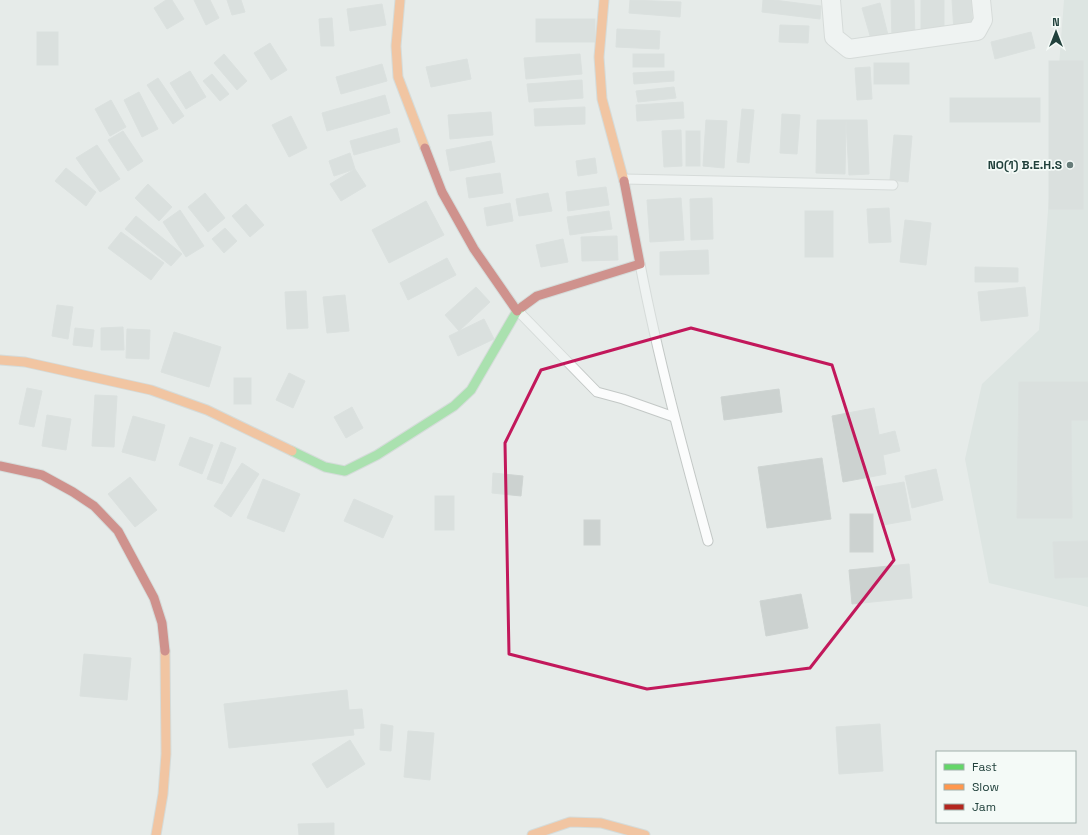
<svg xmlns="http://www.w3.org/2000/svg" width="1088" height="835" font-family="'Space Grotesk',sans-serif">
	<rect width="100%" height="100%" fill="#e6ebe9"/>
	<polygon fill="#d3ddd9" points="1064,0 1088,0 1088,607 989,583 965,459 982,384 1039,330"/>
	<g fill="#ccd2d0" stroke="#ced4d2">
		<polygon points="166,0 172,0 184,19 167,29 154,8"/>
		<polygon points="194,0 210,0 219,18 206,25"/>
		<polygon points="227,0 241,0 245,12 232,15"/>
		<polygon points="630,0 681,2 680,17 629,13"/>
		<polygon points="763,0 774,0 821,6 820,19 762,12"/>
		<polygon points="891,0 914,0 915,39 892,39"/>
		<rect x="921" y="0" width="23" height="29"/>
		<polygon points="952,0 971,0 973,31 954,32"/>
		<polygon points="880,3 888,35 871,39 862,8"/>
		<polygon points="382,4 386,25 350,31 347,9"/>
		<polygon points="332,18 334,46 321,46 319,19"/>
		<rect x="536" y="19" width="59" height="23"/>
		<polygon points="780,25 809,26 808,43 779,42"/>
		<polygon points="617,29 660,31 659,49 616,47"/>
		<rect x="37" y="32" width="21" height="33"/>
		<polygon points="1031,32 1035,48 995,59 991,42"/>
		<polygon points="270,43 287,70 271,80 254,53"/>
		<polygon points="224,54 247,81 237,90 214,63"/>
		<polygon points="580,54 582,74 526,79 524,58"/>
		<rect x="633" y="54" width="31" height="13"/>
		<polygon points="467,59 471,79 431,87 426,67"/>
		<rect x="1049" y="61" width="34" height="148"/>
		<rect x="874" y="63" width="35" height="21"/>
		<polygon points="382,64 387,81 341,94 336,77"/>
		<polygon points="870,67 872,99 857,100 855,68"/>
		<polygon points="190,71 206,97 186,109 170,83"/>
		<polygon points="674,71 674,81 634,84 633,73"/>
		<polygon points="212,74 229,94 220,101 203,81"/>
		<polygon points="158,78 184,116 173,124 147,85"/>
		<polygon points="582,80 583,98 529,102 527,84"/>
		<polygon points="674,87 676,98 638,102 636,91"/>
		<polygon points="139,92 158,129 142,137 124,100"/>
		<polygon points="385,95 390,113 327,131 322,113"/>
		<rect x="950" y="98" width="90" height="24"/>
		<polygon points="111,100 126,127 110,136 95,109"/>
		<polygon points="683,102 684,118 637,121 636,105"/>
		<polygon points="585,107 585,124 535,126 534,109"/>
		<polygon points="742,109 754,110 749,163 737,162"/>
		<polygon points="491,112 493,135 450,139 448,115"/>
		<polygon points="782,114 800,115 797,154 780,153"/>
		<polygon points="291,116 307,148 289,157 272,125"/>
		<polygon points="706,120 727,121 724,168 703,166"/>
		<polygon points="817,120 846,120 845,174 816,173"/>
		<polygon points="846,120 867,120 869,174 849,175"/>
		<polygon points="397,128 400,142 354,155 350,141"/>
		<polygon points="681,130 682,166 664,167 662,131"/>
		<polygon points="123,131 143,161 128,171 108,140"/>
		<rect x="686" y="131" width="14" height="35"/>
		<polygon points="894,135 912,136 908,182 890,180"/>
		<polygon points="491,141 495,162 450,171 446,150"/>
		<polygon points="97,145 120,179 100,192 76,158"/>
		<polygon points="350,153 355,169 334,176 329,161"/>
		<polygon points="595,158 597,173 578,176 576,161"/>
		<polygon points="66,168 96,192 86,206 55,181"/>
		<polygon points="355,169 366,186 341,201 330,184"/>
		<polygon points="500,173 503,193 469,198 466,178"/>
		<polygon points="148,184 172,207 159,221 135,198"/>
		<polygon points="606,187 609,205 568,211 566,192"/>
		<polygon points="205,193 225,218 208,232 188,207"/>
		<polygon points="548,193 552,211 519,216 516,199"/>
		<polygon points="681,198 684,240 650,242 647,200"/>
		<polygon points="712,198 713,239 691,240 690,199"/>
		<polygon points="426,201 444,235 389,263 372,230"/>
		<polygon points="510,203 513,221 487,226 484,208"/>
		<polygon points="246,204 264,225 250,237 232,216"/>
		<polygon points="889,208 891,242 869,243 867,209"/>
		<polygon points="180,210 204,246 186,257 163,222"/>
		<polygon points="609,211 612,229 570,235 567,217"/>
		<rect x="805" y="211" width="28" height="46"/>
		<polygon points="136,216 182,254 171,266 125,229"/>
		<polygon points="905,220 931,223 926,265 900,262"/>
		<polygon points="225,228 237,241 224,253 212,239"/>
		<polygon points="121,232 164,263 151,280 108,248"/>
		<polygon points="617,236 618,260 582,261 581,237"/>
		<polygon points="563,239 568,262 541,267 536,245"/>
		<polygon points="708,250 709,274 660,275 660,252"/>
		<polygon points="447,258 456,275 408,300 400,283"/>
		<polygon points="975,267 1018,268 1018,282 975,282"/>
		<polygon points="476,287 490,302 459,331 445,315"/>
		<polygon points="1025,287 1028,316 981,321 978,292"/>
		<polygon points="306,291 308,328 287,329 285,292"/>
		<polygon points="345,295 349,331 327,333 323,297"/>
		<polygon points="57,305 73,307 68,339 52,336"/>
		<polygon points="484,319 494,339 458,356 449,336"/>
		<polygon points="123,327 124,350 101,350 101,328"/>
		<polygon points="75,328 94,330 92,347 73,345"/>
		<polygon points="127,329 150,330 149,359 126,358"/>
		<polygon points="174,332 221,347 209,387 161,372"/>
		<polygon points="289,373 305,381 293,408 276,400"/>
		<rect x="234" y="378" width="17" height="26"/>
		<polygon points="1019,382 1088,382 1088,420 1071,420 1072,518 1017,518"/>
		<polygon points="27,388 42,391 34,427 19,424"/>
		<polygon points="779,389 782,412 724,420 721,397"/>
		<polygon points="95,395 117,396 114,447 92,446"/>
		<polygon points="352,407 363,428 346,438 334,417"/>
		<polygon points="874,408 879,435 895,431 900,451 883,455 886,474 843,482 832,416"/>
		<polygon points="47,415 71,419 66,450 42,446"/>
		<polygon points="133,416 165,425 155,461 122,452"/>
		<polygon points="190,437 213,445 202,474 179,465"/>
		<polygon points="221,442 236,448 222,484 207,479"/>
		<polygon points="822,458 831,519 767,528 758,467"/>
		<polygon points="242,463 259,474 231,517 214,506"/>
		<polygon points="936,469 943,500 912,508 905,476"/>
		<polygon points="493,473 523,476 521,496 492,493"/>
		<polygon points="130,477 157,510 135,527 108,494"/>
		<polygon points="263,479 300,494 284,532 247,518"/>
		<polygon points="904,482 911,520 883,525 875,487"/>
		<rect x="435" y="496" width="19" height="34"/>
		<polygon points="354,499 393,516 383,538 344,521"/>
		<rect x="850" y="514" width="23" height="38"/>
		<rect x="584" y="520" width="16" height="25"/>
		<polygon points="1088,541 1088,577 1055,578 1053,542"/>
		<polygon points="909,564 912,598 852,604 849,570"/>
		<polygon points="801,594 808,628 766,636 760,601"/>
		<polygon points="84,654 131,658 127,700 80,696"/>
		<polygon points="347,690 349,710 362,709 364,728 353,729 354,735 229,748 224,704"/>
		<polygon points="381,724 393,726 391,751 380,750"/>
		<polygon points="880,724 883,771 839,774 836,727"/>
		<polygon points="408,731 434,733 430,780 404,777"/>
		<polygon points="350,740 365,764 327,788 312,764"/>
		<polygon points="334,823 334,835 299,835 298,824"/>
	</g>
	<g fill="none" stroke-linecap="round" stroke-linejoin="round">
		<g stroke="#c3c8c6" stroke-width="11">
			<g id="lane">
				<polyline points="624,179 893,185"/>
				<path d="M640,264C658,358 683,450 708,541"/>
				<polyline points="518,311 597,392 623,399 674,417"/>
			</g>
		</g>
		<g stroke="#c3c8c6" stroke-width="20">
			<polyline id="street" points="831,0 834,37 849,49 977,31 983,20 981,0"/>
		</g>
		<g stroke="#c1c9c7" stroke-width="11">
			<polyline id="fast" points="292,451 325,467 345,471 377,455 454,406 471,390 517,311 522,307"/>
		</g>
		<g stroke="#c1c9c7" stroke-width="11">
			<g id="slow">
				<polyline points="400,0 396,46 398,77 425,148"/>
				<polyline points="604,0 599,57 602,99 624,181"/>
				<polyline points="0,360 25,362 151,390 207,410 292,451"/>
				<polyline points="156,835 163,794 166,754 165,651"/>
				<polyline points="532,835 570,822 601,823 645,835"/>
			</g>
		</g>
		<g stroke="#c1c9c7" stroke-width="11">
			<g id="jam">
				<polyline points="425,148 442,192 474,249 517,311"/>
				<polyline points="522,307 537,296 640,264 624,181"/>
				<polyline points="0,466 42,475 73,492 94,506 118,531 154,598 162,623 165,651"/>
			</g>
		</g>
		<use href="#lane" stroke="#fbfcfc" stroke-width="9"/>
		<use href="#street" stroke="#fbfcfc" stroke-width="18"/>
		<use href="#fast" stroke="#63d668" stroke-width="9"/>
		<use href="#slow" stroke="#ff974d" stroke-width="9"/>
		<use href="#jam" stroke="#b3261e" stroke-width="9"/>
	</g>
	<path d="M0 0H1088V835H0ZM691,328L832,365L894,560L810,668L647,689L509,654L505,443L541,370Z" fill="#e6ebe9" fill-opacity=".55" fill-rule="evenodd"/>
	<path fill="none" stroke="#c2185b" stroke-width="3" stroke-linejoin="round" d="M691,328L832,365L894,560L810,668L647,689L509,654L505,443L541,370Z"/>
	<circle fill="#667c79" stroke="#f4faf7" stroke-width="1.5" cx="1070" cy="165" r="4"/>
	<g text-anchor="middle" stroke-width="3.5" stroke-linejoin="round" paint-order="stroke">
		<g font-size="12" font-weight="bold" fill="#21413c" stroke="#f4faf7" text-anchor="end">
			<text x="1062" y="169">NO(1) B.E.H.S</text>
		</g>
	</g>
	<rect x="936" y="751" width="140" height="72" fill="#f4faf7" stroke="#a0b0ac"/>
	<rect x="944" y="764" width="20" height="6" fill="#63d668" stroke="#a0b0ac"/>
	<text x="972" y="771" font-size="12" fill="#21413c">Fast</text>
	<rect x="944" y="784" width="20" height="6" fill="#ff974d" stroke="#a0b0ac"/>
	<text x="972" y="791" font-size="12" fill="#21413c">Slow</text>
	<rect x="944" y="804" width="20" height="6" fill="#b3261e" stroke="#a0b0ac"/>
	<text x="972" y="811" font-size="12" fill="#21413c">Jam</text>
	<g transform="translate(1056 32)" stroke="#f4faf7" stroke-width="3" paint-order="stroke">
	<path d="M0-3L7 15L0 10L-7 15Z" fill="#21413c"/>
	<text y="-6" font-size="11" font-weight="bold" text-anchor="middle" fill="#21413c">N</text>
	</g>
</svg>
